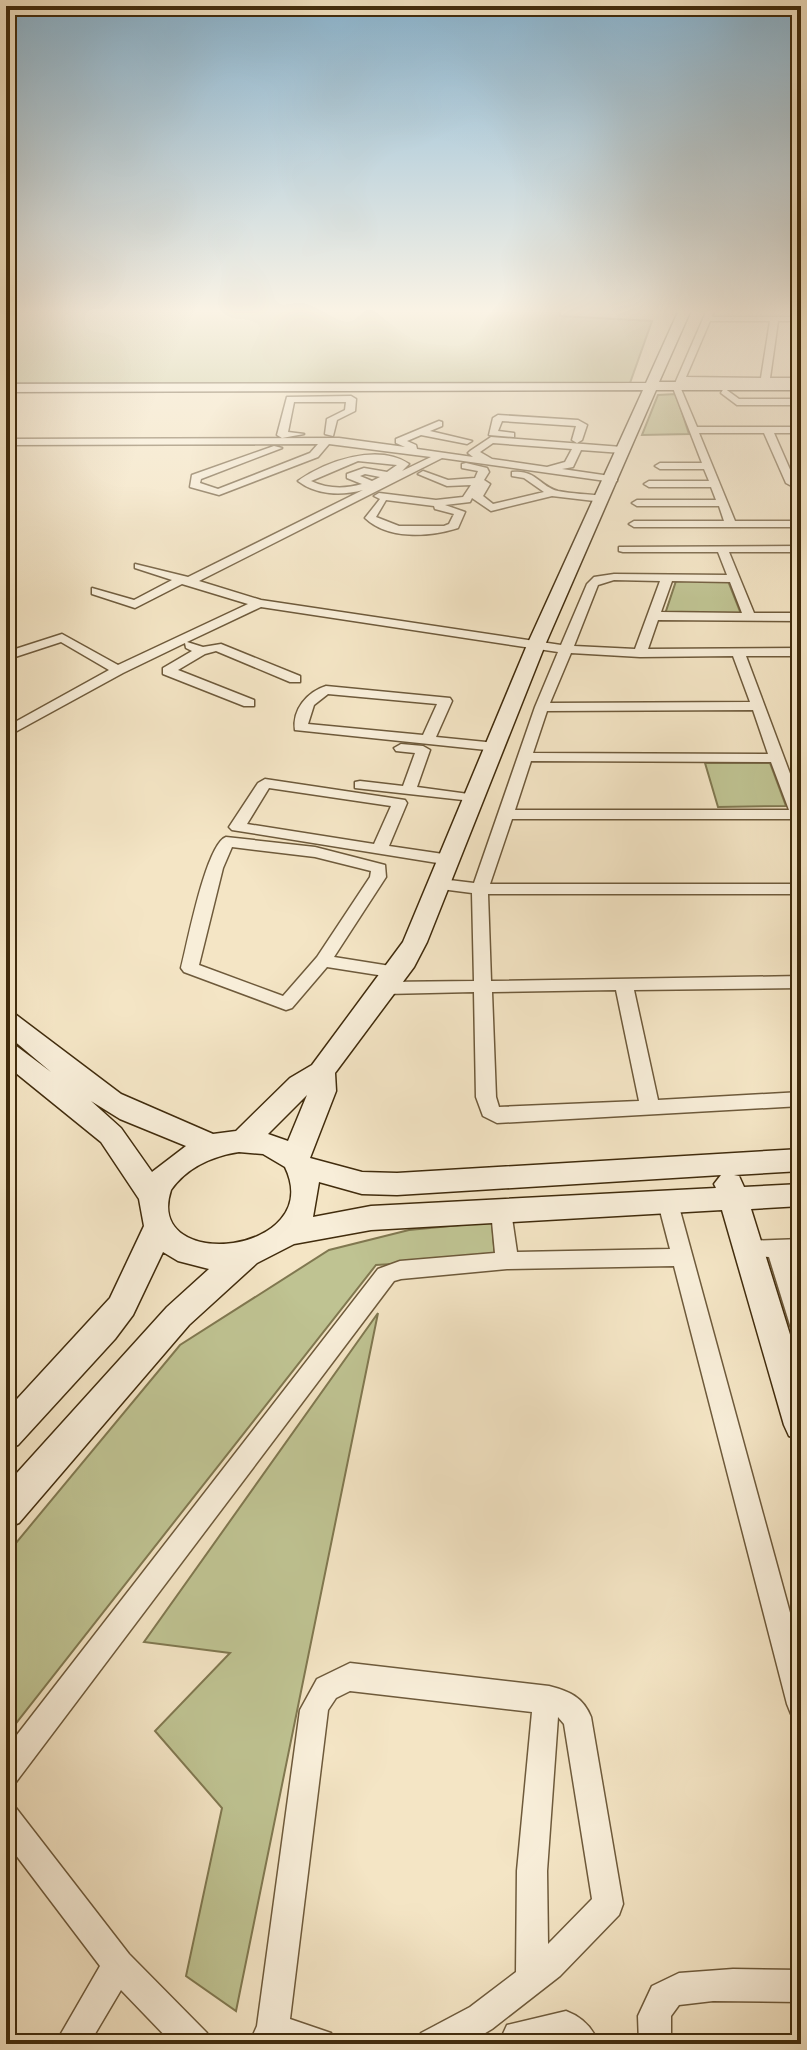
<svg xmlns="http://www.w3.org/2000/svg" width="807" height="2050" font-family="'Sorts Mill Goudy',serif">
	<rect width="100%" height="100%" fill="#f4e5c5"/>
	<filter id="stains"><feTurbulence type="fractalNoise" baseFrequency=".0025" numOctaves="4"/><feColorMatrix values="0 0 0 0 .2 0 0 0 0 .09 0 0 0 0 .02 0 0 0 .5 -.17"/></filter>
	<radialGradient id="worn" r=".72"><stop offset=".6" stop-color="#630" stop-opacity="0"/><stop offset="1" stop-color="#630" stop-opacity=".3"/></radialGradient>
	<g fill="#bfc392" stroke="#807850" stroke-width="2">
		<polygon points="6,312 560,312 560,316 652,321 630,383 6,383"/>
		<polygon points="676,394 689,434 642,435 658,395"/>
		<polygon points="676,581 728,581 741,614 665,614"/>
		<polygon points="705,763 770,763 786,806 718,807"/>
		<polygon points="492,1222 495,1258 376,1265 6,1736 6,1555 180,1345 329,1250 409,1230"/>
		<polygon points="378,1313 236,2011 186,1976 222,1808 155,1731 230,1653 144,1642"/>
	</g>
	<g fill="none" stroke-linecap="round" stroke-linejoin="round">
		<g stroke="#6e5a3b" stroke-width="3">
			<g id="street">
				<path d="M706,312H714L712,317H801V321H778L770,378H801V384L769,383L764,389L760,383H684L681,389L697,427H801V433H774L795,481L801,484V491L786,483L764,433H699L735,521H801V527H634L629,524L634,521H724L719,506H637L632,503L637,500H716L711,487H649L644,484L649,481H709L704,469H660L655,466L660,463H702L673,388ZM710,321H770L761,378L686,377Z"/>
				<polygon points="724,388 739,399 801,399 801,405 737,405 721,393"/>
				<polygon points="351,396 356,399 355,411 337,420 333,436 325,434 327,419 345,410 346,402 294,402 288,432 304,434 282,438 277,435 287,397"/>
				<polygon points="498,415 578,420 587,425 582,440 577,443 572,440 576,426 502,421 498,431 514,433 514,437 489,435 493,418"/>
				<path d="M439,421L442,422V426L430,431L472,441L467,444L421,435L407,441L416,445L417,449L473,457L468,453L470,451L491,437L622,447L627,450L622,453L581,450L573,467L562,469L617,477V481L613,482L442,458L199,581L261,600L561,645L587,584L594,577L614,574L727,575L718,552H623L619,551V547L801,546L800,552H729L754,613H801V621L658,620L648,649L801,648V656H746L801,803V828L796,826L792,819H512L490,884H801V894H488L491,981L801,976V988L634,990L658,1100L801,1092V1106L497,1123L483,1116L476,1097L474,992L385,994L376,988L385,982L474,981L472,893L441,889L433,884L441,879L474,883L535,707L558,652L261,607L187,642L203,647L221,644L300,676V682H290L216,651L205,654L178,670L254,700V706H244L163,674V668L192,651L186,648L185,643L123,673L6,737V727L109,670L61,642L6,660V652L62,634L118,665L248,604L182,584L135,608L92,594V588L134,600L172,580L135,568V564L188,577L363,490C341,496 316,495 298,481C326,461 378,443 409,464L402,471L431,457L329,444L318,457L219,495L190,487L192,475L274,446L282,448L201,479L200,483L218,489L310,453L318,444L6,445V439L339,438L405,447L396,443V439ZM493,443L572,449L565,462L547,467L492,459L480,452ZM358,461L397,465L387,472L364,468L347,474V478L362,484C345,489 328,489 311,481ZM365,474L380,477L372,481L360,476ZM614,580L660,581L635,649L574,646L598,585ZM672,581L730,582L742,613L661,612ZM571,653L640,657L733,656L750,702L550,703ZM753,710L768,754L533,753L547,711ZM531,761L771,762L789,810H515ZM616,990L639,1101L499,1107L496,1097L492,992Z"/>
				<path d="M466,463L487,468L489,472L484,480L490,484L483,496L493,504L544,492L524,478L512,476V472C536,469 539,486 558,491C572,494 588,494 603,496L608,499L603,502L552,496L491,511L472,498L470,502L445,505L465,512L458,528C429,537 388,540 365,518L380,499L374,496L379,493L436,500L463,497L471,485L447,486L418,474L423,471L448,480L475,478L478,471L462,468V464ZM386,500L434,506L435,509L454,514L449,524L444,526H399L376,517Z"/>
				<path d="M326,686L450,698L452,701L436,737L496,743L503,747L496,751L295,730C292,710 307,692 326,686ZM328,694L437,704L423,735L308,724L314,705Z"/>
				<polygon points="6,708 13,709 13,715 6,716"/>
				<polygon points="401,744 423,746 430,750 417,787 476,795 483,799 481,802 355,788 355,782 360,781 403,786 415,753 396,751 394,748"/>
				<path d="M265,779L405,800L407,803L389,846L450,855L458,860L450,865L232,830L229,827L258,783ZM269,788L391,806L374,844L247,824Z"/>
				<path d="M226,837L315,847L385,865L386,877L334,957L403,968L406,972L403,976L397,978L327,967L292,1008L286,1010L184,972L181,968C187,945 206,844 226,837ZM232,847L315,857L371,871L370,877L317,957L283,996L199,965L223,868Z"/>
				<polygon points="668,1195 675,1197 678,1203 801,1653 801,1718 791,1714 787,1704 674,1266 507,1269 401,1279 394,1281 16,1782 6,1786 6,1749 378,1269 400,1261 495,1253 491,1211 494,1205 501,1203 508,1205 511,1211 517,1252 670,1249 658,1203 661,1197"/>
				<polygon points="801,1239 801,1255 790,1256 801,1290 801,1334 793,1332 790,1325 769,1257 740,1255 736,1249 740,1243 747,1241"/>
				<path d="M350,1663L549,1686C569,1691 583,1697 591,1717L623,1904L619,1915L560,1976L492,2029L467,2044H416L421,2033L470,2007L516,1972L517,1871L532,1712L350,1691L336,1698L328,1710L290,2019L331,2033L336,2044H249L257,2026L300,1710L317,1679ZM558,1717L564,1724L592,1899L548,1944L547,1871Z"/>
				<polygon points="6,1803 16,1808 129,1954 207,2033 212,2044 173,2044 121,1990 89,2044 55,2044 100,1966 6,1842"/>
				<polygon points="733,1969 801,1970 801,2002 713,2001 679,2005 671,2016 671,2044 639,2044 638,2016 652,1986 679,1973"/>
				<path d="M566,2011C582,2017 593,2028 599,2044H505L502,2036L507,2025Z"/>
			</g>
		</g>
		<g stroke="#412c0d" stroke-width="3">
			<path id="secondary" d="M678,312H690L659,382H801V390H656L545,645L427,942L414,967L335,1073L336,1091L310,1158L362,1172L397,1173L801,1149V1171L734,1175L739,1176L744,1187L801,1184V1206L751,1209L801,1370V1440L789,1436L784,1425L722,1210L371,1230L294,1244L257,1263L189,1325L19,1523L6,1528V1485L167,1307L209,1269L178,1261L163,1252L133,1315L115,1339L18,1445L6,1449V1411L110,1298L144,1226L139,1199L101,1142L6,1065V1042L15,1045L51,1072L6,1034V1011L15,1014L121,1094L213,1134L236,1131L290,1078L312,1065L403,942L527,645L643,390L6,392V384L646,383ZM307,1095L288,1141L268,1134ZM91,1101L120,1119L186,1146L152,1172L121,1128ZM239,1152L263,1154L285,1167C327,1254 143,1275 171,1190C187,1167 213,1156 239,1152ZM721,1175L714,1184L716,1188L371,1206L313,1217L319,1182L362,1194L397,1195Z"/>
		</g>
		<use href="#street" fill="#f8eed9" fill-rule="evenodd"/>
		<use href="#secondary" fill="#f8eed9" fill-rule="evenodd"/>
	</g>
	<linearGradient id="sky" x2="0" y2="1"><stop stop-color="#8ab8d6"/><stop offset="0.52" stop-color="#faf3e5"/><stop offset="1" stop-color="#faf3e5" stop-opacity="0"/></linearGradient>
	<rect width="807" height="599" fill="url(#sky)"/>
	<rect width="807" height="2050" fill="none" stroke="#f4e5c5" stroke-width="32"/>
	<rect x="8" y="8" width="791" height="2034" fill="none" stroke="#412c0d" stroke-width="4"/>
	<rect x="16" y="16" width="775" height="2018" fill="none" stroke="#412c0d" stroke-width="2"/>
	<rect width="100%" height="100%" filter="url(#stains)"/>
	<rect width="100%" height="100%" fill="url(#worn)"/>
</svg>
